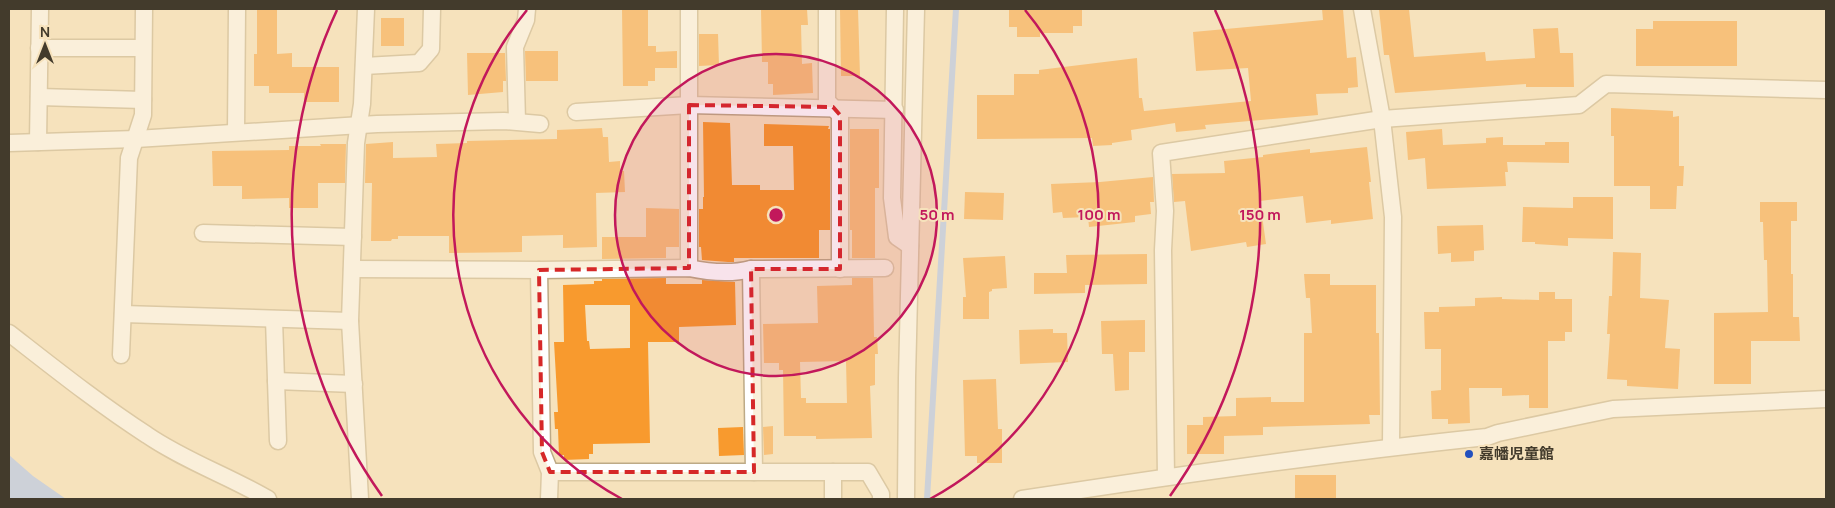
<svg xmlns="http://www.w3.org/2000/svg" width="1835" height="508" font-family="Manrope,'Noto Sans JP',sans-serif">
	<rect width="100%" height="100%" fill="#f6e2bc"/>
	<polygon fill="#9cbcfa" points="9,455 33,476 66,499 9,499"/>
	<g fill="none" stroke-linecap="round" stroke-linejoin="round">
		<polyline stroke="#9cbcfa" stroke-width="6" points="927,499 956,9"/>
	</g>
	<g fill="#f89a2e" fill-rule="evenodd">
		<polygon points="257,9 277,9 277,54 292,53 292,67 339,67 339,102 304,102 304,93 269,93 269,86 254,86 254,54 257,54"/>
		<polygon points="622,9 648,9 648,46 656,46 656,52 677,51 677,68 655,68 655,81 648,81 648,86 623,86"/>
		<polygon points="761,9 807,9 808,25 801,25 802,64 812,63 813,93 773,95 773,84 768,84 768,62 762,62"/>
		<polygon points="840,9 858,9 860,76 841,76"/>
		<polygon points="1009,9 1082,9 1082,26 1073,26 1073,33 1040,33 1040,37 1017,37 1017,27 1009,27"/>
		<polygon points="1322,9 1343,9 1347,58 1356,57 1358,87 1348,88 1348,93 1316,94 1318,115 1205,125 1206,129 1176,132 1175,123 1131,130 1132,140 1112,143 1112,145 1093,146 1092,138 977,139 977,95 1014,95 1014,74 1039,74 1039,70 1137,58 1139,98 1142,98 1144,111 1251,101 1248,68 1196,71 1193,32 1323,20"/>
		<polygon points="1379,9 1409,9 1414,57 1485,52 1486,61 1535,58 1533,29 1558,28 1560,53 1573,53 1574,87 1526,87 1526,84 1395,93 1389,55 1384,55"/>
		<rect x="381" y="18" width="23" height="28"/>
		<polygon points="1653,21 1737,21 1737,66 1636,66 1636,29 1653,29"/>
		<polygon points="699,34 718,34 719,65 699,66"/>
		<polygon points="525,51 558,51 558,81 526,81"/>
		<polygon points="467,53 505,53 506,81 503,81 503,92 468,95"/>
		<polygon points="1611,108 1673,111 1673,117 1679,116 1679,166 1684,166 1683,186 1677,186 1676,209 1650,209 1650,186 1614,186 1614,136 1611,136"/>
		<polygon points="703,122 730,123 732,185 760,185 760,190 794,190 793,146 764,146 764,124 829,126 828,129 830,129 830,230 819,230 819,258 734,258 734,262 728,262 702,260 701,247 699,247 699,209 703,209 703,197 704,197"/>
		<polygon points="602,128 603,137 608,137 609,162 620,161 620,171 624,171 625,192 596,193 597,247 563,248 563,235 522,236 522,252 449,253 449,236 398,236 398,239 392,239 391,241 371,241 372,183 365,183 366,144 393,142 393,158 437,157 436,144 467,143 467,141 557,139 557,130"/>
		<polygon points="850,129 879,129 879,188 875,188 875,258 852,258 852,230 850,230"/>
		<polygon points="1442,129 1443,145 1486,143 1486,138 1503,137 1503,145 1545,145 1545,142 1569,142 1569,163 1507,162 1508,172 1505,172 1506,186 1427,189 1425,158 1408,160 1406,132"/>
		<polygon points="320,144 346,144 345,183 318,183 318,208 289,208 289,198 242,199 242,186 213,186 212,151 289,150 289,146 321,146"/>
		<polygon points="1367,147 1371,182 1369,182 1373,219 1331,224 1331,220 1306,223 1303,196 1260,201 1266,244 1247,247 1246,242 1191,251 1185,201 1174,202 1172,174 1225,173 1224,161 1263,157 1263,155 1310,149 1310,153"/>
		<polygon points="1153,177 1154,202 1150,202 1151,214 1135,216 1135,222 1089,227 1088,217 1063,218 1062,212 1053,213 1051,184 1100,182"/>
		<polygon points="965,192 1004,193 1003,220 964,219"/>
		<polygon points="1573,197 1613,197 1613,239 1568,238 1568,246 1535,244 1535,242 1522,242 1523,207 1573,208"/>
		<polygon points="1760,202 1797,202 1797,221 1791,221 1791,274 1793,274 1793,317 1799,317 1800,341 1751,341 1751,384 1714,384 1714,313 1768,312 1767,260 1764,260 1763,222 1760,222"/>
		<polygon points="646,208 679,209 679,247 666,247 666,258 602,259 602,237 646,237"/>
		<polygon points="1483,225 1484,250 1474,251 1474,261 1451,262 1451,253 1438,254 1437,226"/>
		<polygon points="1613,252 1641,253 1640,298 1669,300 1665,348 1680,349 1678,389 1627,386 1627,380 1607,379 1610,334 1607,334 1609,296 1612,296"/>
		<polygon points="1147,254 1147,284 1085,285 1085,293 1034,294 1034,273 1067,273 1066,255"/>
		<polygon points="1005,256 1007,288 992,289 992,291 989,292 989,319 963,319 963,297 966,297 963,258"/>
		<polygon points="1304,274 1330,274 1330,285 1376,285 1376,333 1379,333 1380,415 1369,415 1370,424 1263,427 1263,435 1224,436 1224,454 1187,454 1187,425 1203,425 1203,417 1236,416 1236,398 1271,397 1271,402 1304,402 1304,333 1312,333 1310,298 1306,298"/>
		<path d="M666,278V284H702V280L735,282L736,325L679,327V342H648L650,443L593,444V454H589V459L564,460V455L559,456L558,429H555L554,412H558L554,342H564L563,285L594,284V281H602V279ZM585,305H630V348L590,349L589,341H587Z"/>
		<path d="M852,278H873L874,337H877L878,354H875V385L870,386L872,438L816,439V436H784L783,370H779V363H764L763,324L818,323L817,286L852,285ZM846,361L847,403H806V398H801L800,362Z"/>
		<polygon points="1539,292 1555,292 1555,299 1572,299 1572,332 1565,332 1565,341 1548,341 1548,408 1529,408 1529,395 1502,396 1502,388 1469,388 1470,423 1448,424 1448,419 1432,419 1431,391 1441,390 1441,349 1425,349 1424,312 1439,312 1439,307 1475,306 1475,298 1502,297 1502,299 1539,300"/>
		<polygon points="1145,320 1145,352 1129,352 1129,390 1115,391 1113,354 1102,354 1101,321"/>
		<polygon points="1053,329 1053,333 1067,333 1068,362 1020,364 1019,330"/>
		<polygon points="996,379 998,429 1002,429 1002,463 977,463 977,456 965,456 963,380"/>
		<polygon points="773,426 773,454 764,455 763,427"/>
		<polygon points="743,427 744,455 719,456 718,428"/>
		<rect x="1295" y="475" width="41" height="24"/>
	</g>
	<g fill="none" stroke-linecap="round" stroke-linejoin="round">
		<g stroke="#bdaa86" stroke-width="19">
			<g id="street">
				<polyline points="689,9 689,268"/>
				<polyline points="827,9 827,101 840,115 840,269"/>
				<polyline points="895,9 892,198 897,237 910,246"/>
				<polyline points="1362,9 1382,119 1393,217 1391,447"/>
				<polyline points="39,48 143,48"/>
				<polyline points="364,66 419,63 431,49 432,9"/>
				<polyline points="39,97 143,100"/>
				<polyline points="576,112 689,105 895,110"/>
				<polyline points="517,121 515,47 526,20 527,9"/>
				<polyline points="236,132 237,9"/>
				<polyline points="38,142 40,9"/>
				<polyline points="9,143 136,139 377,124 504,121 540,124"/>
				<polyline points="203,233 353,237"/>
				<path d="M352,269L539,270L689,268C708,272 732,274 751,269L885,268"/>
				<polyline points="751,269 754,472"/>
				<polyline points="539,270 542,452 550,472 549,499"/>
				<polyline points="123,314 350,321"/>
				<polyline points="274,319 278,441"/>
				<path d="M9,333C54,368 99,404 147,435C185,461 229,476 268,499"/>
				<polyline points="121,355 129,158 143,115 144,9"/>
				<polyline points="276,381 354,384"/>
				<polyline points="550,472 868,472 881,494 881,499"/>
				<polyline points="1166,477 1163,250 1165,211 1161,153 1382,119 1579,105 1606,84 1826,90"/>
				<polyline points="360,499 350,321 356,143 362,104 366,9"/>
				<polyline points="833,499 833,472"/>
				<polyline points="906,499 907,378 916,9"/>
				<path d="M1022,499C1177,475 1332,453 1487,437L1498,433L1613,409L1826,399"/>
			</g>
		</g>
		<use href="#street" stroke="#fff" stroke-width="16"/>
	</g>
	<path d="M0 0H1835V508H0ZM689,105L833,107L840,115V269H751L754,472H550L542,452L539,270L689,268Z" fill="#f6e2bc" fill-opacity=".55" fill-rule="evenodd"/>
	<path fill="none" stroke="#d62828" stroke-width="4" stroke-dasharray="10 6" stroke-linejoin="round" d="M689,105L833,107L840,115V269H751L754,472H550L542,452L539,270L689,268Z"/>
	<circle cx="776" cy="215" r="161" fill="#c2185b" fill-opacity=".12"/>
	<g fill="none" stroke="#c2185b" stroke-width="2.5">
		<circle cx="776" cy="215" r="161"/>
		<path d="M622 499A323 323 0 0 1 527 10M1025 10A323 323 0 0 1 930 499"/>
		<path d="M382 496A484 484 0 0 1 337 10M1215 10A484 484 0 0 1 1170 496"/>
	</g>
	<circle fill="#2350be" stroke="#f6e2bc" stroke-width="2" cx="1469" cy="454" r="5"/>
	<g text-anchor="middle" stroke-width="4" stroke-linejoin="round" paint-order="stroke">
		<g font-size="15" font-weight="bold" fill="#433b2c" stroke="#f6e2bc" text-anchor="start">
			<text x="1479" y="459">嘉幡児童館</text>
		</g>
	</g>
	<circle cx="776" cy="215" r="8" fill="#c2185b" stroke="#f6e2bc" stroke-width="2.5"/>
	<g font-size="15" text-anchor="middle" font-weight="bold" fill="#c2185b" stroke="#f6e2bc" stroke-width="4" stroke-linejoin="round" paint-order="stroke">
		<text x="937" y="220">50 m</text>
		<text x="1099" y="220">100 m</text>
		<text x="1260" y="220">150 m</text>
	</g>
	<rect width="1835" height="508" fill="none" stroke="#433b2c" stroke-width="20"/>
	<g transform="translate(45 45)" stroke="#f6e2bc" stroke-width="4" paint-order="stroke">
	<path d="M0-4L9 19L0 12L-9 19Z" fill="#433b2c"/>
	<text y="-8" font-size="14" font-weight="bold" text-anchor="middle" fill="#433b2c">N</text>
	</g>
</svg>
